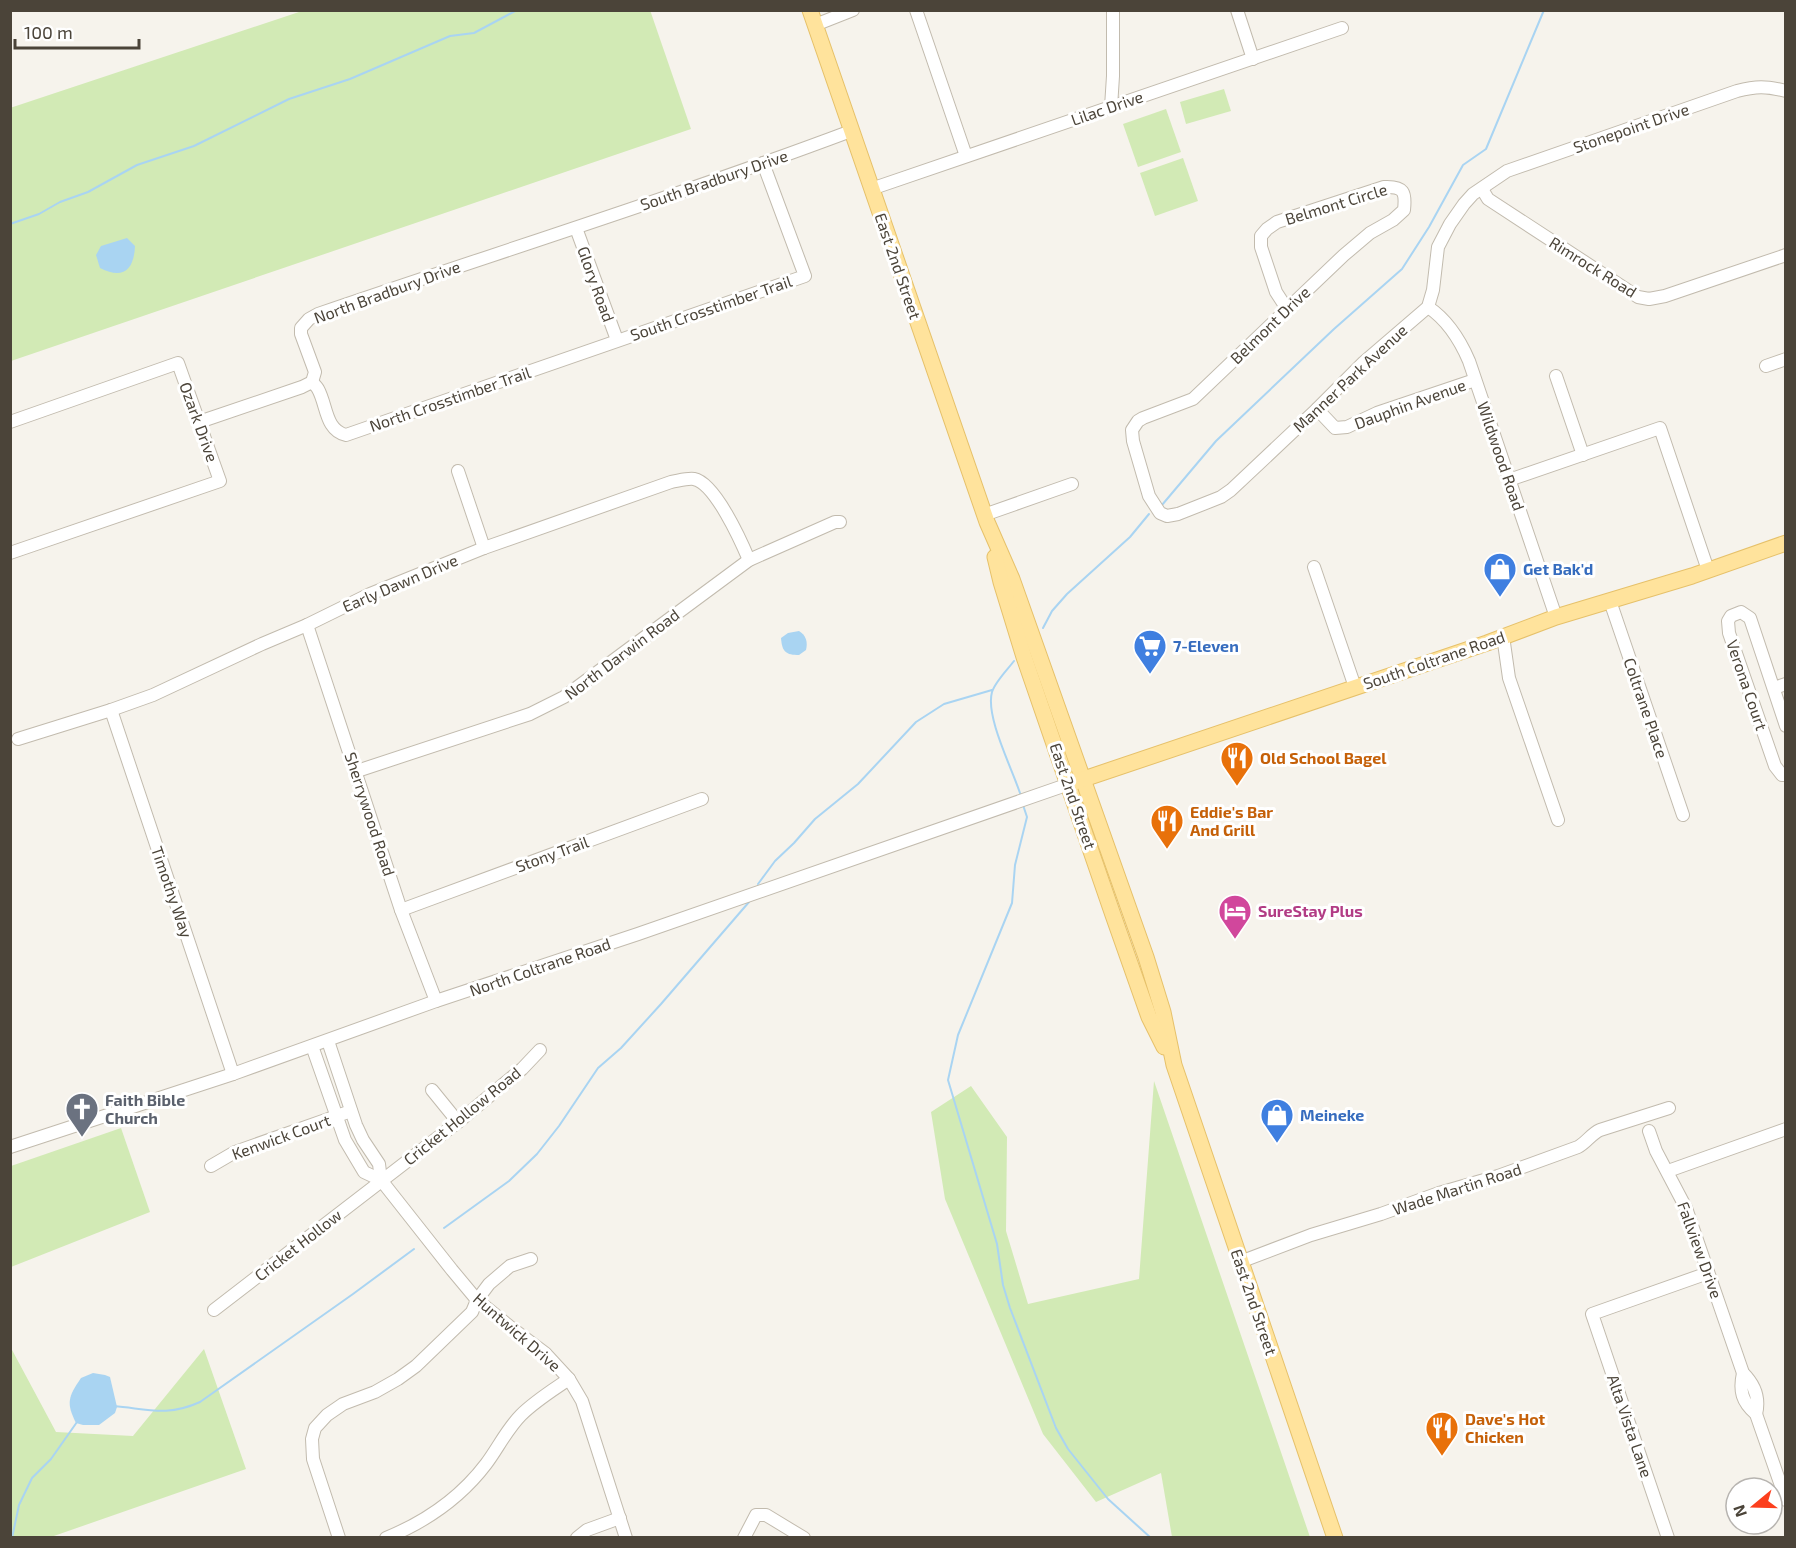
<svg xmlns="http://www.w3.org/2000/svg" width="1796" height="1548" font-family="'Exo 2',sans-serif">
	<rect width="100%" height="100%" fill="#f6f3ec"/>
	<g fill="#d2eab5">
		<polygon points="650,10 691,129 11,361 10,108 302,11"/>
		<polygon points="1224,89 1231,111 1186,124 1180,102"/>
		<polygon points="1166,109 1181,152 1138,167 1123,124"/>
		<polygon points="1183,158 1198,201 1155,216 1140,173"/>
		<polygon points="1154,1081 1310,1537 1172,1537 1161,1473 1096,1502 1043,1434 945,1199 931,1112 971,1086 1007,1137 1006,1231 1028,1304 1139,1279"/>
		<polygon points="121,1128 150,1212 11,1267 11,1166"/>
		<polygon points="11,1348 56,1432 133,1436 204,1349 246,1469 51,1537 11,1537"/>
	</g>
	<g fill="#a9d4f2">
		<path d="M127,238L135,246C134,270 123,280 100,268L96,255L101,246Z"/>
		<path d="M799,631C806,635 808,642 806,650L799,655C786,655 782,652 781,638L788,633Z"/>
		<path d="M93,1373L105,1375L110,1377L117,1407L115,1413L99,1425H83L76,1423C66,1403 68,1397 81,1378Z"/>
	</g>
	<g fill="none" stroke-linecap="round" stroke-linejoin="round">
		<g stroke="#a9d4f2" stroke-width="2">
			<polyline points="10,224 39,214 60,202 88,192 137,165 194,146 289,99 350,79 450,36 474,33 517,10"/>
			<polyline points="1162,505 1216,441 1334,329 1402,269 1429,227 1463,165 1486,149 1544,10"/>
			<polyline points="1043,628 1052,611 1067,594 1130,537 1149,514"/>
			<path d="M1014,661C1007,670 995,682 992,692C985,717 1013,770 1021,796"/>
			<polyline points="1023,805 1027,817 1015,865 1012,903 958,1035 948,1080 997,1244 1003,1285 1010,1308 1056,1428 1068,1449 1108,1499 1151,1538"/>
			<polyline points="758,884 775,861 794,843 815,819 858,784 916,722 944,704 992,690"/>
			<polyline points="444,1228 509,1181 537,1154 559,1126 598,1068 621,1048 661,1004 749,902"/>
			<path d="M114,1406C148,1409 167,1417 200,1402L353,1294L414,1249"/>
			<polyline points="12,1538 19,1505 32,1478 51,1459 77,1422"/>
		</g>
		<g stroke="#c2bbae" stroke-width="14">
			<g id="minor">
				<polyline points="916,10 966,156"/>
				<polyline points="1237,10 1253,59"/>
				<polyline points="815,25 853,10"/>
				<polyline points="1111,107 1113,76 1113,10"/>
				<polyline points="871,189 1342,28"/>
				<polyline points="1482,189 1488,199 1638,297 1649,299 1665,296 1786,255"/>
				<polyline points="576,228 617,340"/>
				<path d="M1428,307C1446,319 1460,340 1469,361L1556,617"/>
				<path d="M1287,309L1276,292L1261,247V236L1267,229L1277,222L1384,187C1404,186 1406,192 1404,210L1393,220L1370,233L1344,255L1193,399L1143,418L1138,421L1132,430L1133,441L1149,496L1160,513L1167,516L1178,514L1221,497L1231,490L1317,409L1364,362L1428,307L1433,290L1438,247L1450,224L1464,204L1473,194L1507,171L1737,91C1756,86 1766,86 1786,91"/>
				<polyline points="1766,366 1786,359"/>
				<polyline points="1556,376 1583,455"/>
				<path d="M312,382C314,384 317,387 318,389C327,405 325,430 346,435L805,276L763,163"/>
				<polyline points="1317,409 1335,428 1347,427 1377,413 1475,380"/>
				<polyline points="10,422 178,363 220,481 10,553"/>
				<path d="M199,422L302,387L312,382L315,372L301,334V328L309,319L318,314C496,253 675,197 851,131"/>
				<polyline points="458,471 484,548"/>
				<polyline points="1509,480 1660,428 1708,570"/>
				<polyline points="984,515 1072,484"/>
				<polyline points="1314,567 1355,687"/>
				<polyline points="1610,601 1683,815"/>
				<polyline points="307,625 401,910 436,1001"/>
				<polyline points="1503,636 1509,678 1558,820"/>
				<polyline points="1774,688 1786,684"/>
				<polyline points="111,710 233,1074"/>
				<polyline points="1786,726 1750,618 1741,612 1731,616 1728,621 1729,633 1775,766 1782,775 1786,775"/>
				<path d="M18,739L111,710L153,695L262,644L307,625L370,594L484,548L671,482C678,481 687,478 694,479C715,483 741,541 749,560"/>
				<polyline points="357,771 530,714 564,697 749,560 835,522 840,522"/>
				<polyline points="401,910 702,799"/>
				<polyline points="328,1041 356,1125 363,1140 379,1164 381,1180"/>
				<polyline points="312,1046 345,1140 364,1172 381,1180 452,1270 477,1300 509,1326 545,1353 569,1379 582,1401 626,1538"/>
				<polyline points="432,1090 458,1122"/>
				<path d="M1649,1131L1656,1151L1686,1208L1743,1373C1755,1385 1760,1398 1756,1414"/>
				<polyline points="10,1147 233,1074 436,1001 638,934 1069,784"/>
				<polyline points="211,1166 235,1152 351,1111"/>
				<polyline points="1668,1171 1786,1129"/>
				<path d="M1240,1262L1311,1235L1381,1214L1439,1193L1498,1176L1578,1147C1587,1142 1591,1134 1600,1130L1669,1108"/>
				<polyline points="214,1310 458,1122 522,1069 540,1050"/>
				<path d="M1743,1373C1739,1391 1742,1402 1756,1414L1786,1500"/>
				<polyline points="339,1538 313,1459 312,1439 315,1428 327,1415 343,1404 375,1392 398,1379 416,1366 472,1312 477,1300 489,1284 510,1266 531,1259"/>
				<path d="M386,1538C425,1522 461,1497 486,1464C498,1448 507,1429 521,1415C535,1401 553,1390 569,1379"/>
				<polyline points="577,1538 587,1530 620,1518"/>
				<polyline points="744,1538 756,1515 766,1515 804,1538"/>
				<polyline points="1668,1538 1592,1314 1708,1273"/>
			</g>
		</g>
		<g stroke="#e6c16a" stroke-width="17">
			<g id="major">
				<polyline points="810,10 987,522 1012,579 1146,957 1163,1012 1174,1065 1335,1538"/>
				<polyline points="995,557 1001,582 1024,657 1113,915 1149,1017 1164,1047"/>
				<polyline points="1069,784 1487,643 1556,617 1692,576 1786,543"/>
			</g>
		</g>
		<use href="#minor" stroke="#fff" stroke-width="12"/>
		<use href="#major" stroke="#ffe39c" stroke-width="15"/>
	</g>
	<defs>
		<g id="shop-pin" transform="scale(1.725)"><path d="M0 17L-7.5 6A9.5 9.5 0 1 1 7.5 6Z" fill="#3f7fe0" stroke="#fff"/><path d="M-5-2.5h2.3a2.7 3.5 0 0 1 5.4 0H5L5.5 6h-11ZM-1.5-2.5h3a1.5 2.3 0 0 0-3 0Z" fill="#fff"/></g>
		<g id="supermarket-pin" transform="scale(1.725)"><path d="M0 17L-7.5 6A9.5 9.5 0 1 1 7.5 6Z" fill="#3f7fe0" stroke="#fff"/><path d="M-6-5.5h2.5l.6 2H6L4.5 2H-2.5L-4.4-4H-6ZM-1.5 3.2a1.3 1.3 0 1 0 .1 0ZM3 3.2a1.3 1.3 0 1 0 .1 0Z" fill="#fff"/></g>
		<g id="restaurant-pin" transform="scale(1.725)"><path d="M0 17L-7.5 6A9.5 9.5 0 1 1 7.5 6Z" fill="#e8710a" stroke="#fff"/><path d="M-5-6h1v4h1v-4h1v4h1v-4h1v5L-1.5 .5V6h-2V.5L-5-1ZM5-6V6H3V1.5H1.5Q1.5-4 5-6Z" fill="#fff"/></g>
		<g id="hotel-pin" transform="scale(1.725)"><path d="M0 17L-7.5 6A9.5 9.5 0 1 1 7.5 6Z" fill="#d1479c" stroke="#fff"/><path d="M-6-4.5h1.5V1H6V5H4.5V3h-9V5H-6ZM-4 0a1.8 1.8 0 1 1 3.6 0ZM.5 0V-2.5h3Q6-2.5 6 0Z" fill="#fff"/></g>
		<g id="church-pin" transform="scale(1.725)"><path d="M0 17L-7.5 6A9.5 9.5 0 1 1 7.5 6Z" fill="#6b7280" stroke="#fff"/><path d="M-1.2-6h2.4v3.5h3.3v2.4h-3.3V6h-2.4V-.1h-3.3v-2.4h3.3Z" fill="#fff"/></g>
	</defs>
	<g fill-rule="evenodd">
		<use href="#shop-pin" x="1500" y="569"/>
		<use href="#supermarket-pin" x="1150" y="646"/>
		<use href="#restaurant-pin" x="1237" y="758"/>
		<use href="#restaurant-pin" x="1167" y="821"/>
		<use href="#hotel-pin" x="1235" y="911"/>
		<use href="#church-pin" x="82" y="1109"/>
		<use href="#shop-pin" x="1277" y="1115"/>
		<use href="#restaurant-pin" x="1442" y="1428"/>
	</g>
	<g text-anchor="middle" stroke-width="6" stroke-linejoin="round" paint-order="stroke">
		<g font-size="16" fill="#4b4439" stroke="#fff">
			<text transform="translate(1107 108) rotate(-19)" y="6">Lilac Drive</text>
			<text transform="translate(1631 128) rotate(-19)" y="6">Stonepoint Drive</text>
			<text transform="translate(714 180) rotate(-19)" y="6">South Bradbury Drive</text>
			<text transform="translate(1336 204) rotate(-17)" y="6">Belmont Circle</text>
			<text transform="translate(898 266) rotate(71)" y="6">East 2nd Street</text>
			<text transform="translate(1593 267) rotate(32)" y="6">Rimrock Road</text>
			<text transform="translate(596 284) rotate(70)" y="6">Glory Road</text>
			<text transform="translate(387 292) rotate(-20)" y="6">North Bradbury Drive</text>
			<text transform="translate(711 308) rotate(-19)" y="6">South Crosstimber Trail</text>
			<text transform="translate(1270 325) rotate(-44)" y="6">Belmont Drive</text>
			<text transform="translate(1350 378) rotate(-43)" y="6">Manner Park Avenue</text>
			<text transform="translate(450 399) rotate(-19)" y="6">North Crosstimber Trail</text>
			<text transform="translate(1410 404) rotate(-20)" y="6">Dauphin Avenue</text>
			<text transform="translate(199 422) rotate(70)" y="6">Ozark Drive</text>
			<text transform="translate(1501 456) rotate(71)" y="6">Wildwood Road</text>
			<text transform="translate(400 583) rotate(-23)" y="6">Early Dawn Drive</text>
			<text transform="translate(622 654) rotate(-37)" y="6">North Darwin Road</text>
			<text transform="translate(1434 660) rotate(-19)" y="6">South Coltrane Road</text>
			<text transform="translate(1747 685) rotate(71)" y="6">Verona Court</text>
			<text transform="translate(1646 708) rotate(71)" y="6">Coltrane Place</text>
			<text transform="translate(1073 796) rotate(71)" y="6">East 2nd Street</text>
			<text transform="translate(370 814) rotate(72)" y="6">Sherrywood Road</text>
			<text transform="translate(552 854) rotate(-20)" y="6">Stony Trail</text>
			<text transform="translate(172 892) rotate(71)" y="6">Timothy Way</text>
			<text transform="translate(540 967) rotate(-19)" y="6">North Coltrane Road</text>
			<text transform="translate(462 1116) rotate(-39)" y="6">Cricket Hollow Road</text>
			<text transform="translate(281 1137) rotate(-20)" y="6">Kenwick Court</text>
			<text transform="translate(1457 1189) rotate(-18)" y="6">Wade Martin Road</text>
			<text transform="translate(298 1245) rotate(-38)" y="6">Cricket Hollow</text>
			<text transform="translate(1700 1250) rotate(70)" y="6">Fallview Drive</text>
			<text transform="translate(1254 1302) rotate(71)" y="6">East 2nd Street</text>
			<text transform="translate(517 1332) rotate(41)" y="6">Huntwick Drive</text>
			<text transform="translate(1630 1426) rotate(71)" y="6">Alta Vista Lane</text>
		</g>
		<g font-size="16" font-weight="bold" fill="#366cbe" stroke="#fff" text-anchor="start">
			<text x="1523" y="575">Get Bak'd</text>
			<text x="1173" y="652">7-Eleven</text>
			<text x="1300" y="1121">Meineke</text>
		</g>
		<g font-size="16" font-weight="bold" fill="#c56008" stroke="#fff" text-anchor="start">
			<text x="1260" y="764">Old School Bagel</text>
			<text x="1190" y="818">Eddie's Bar<tspan x="1190" dy="18">And Grill</tspan></text>
			<text x="1465" y="1425">Dave's Hot<tspan x="1465" dy="18">Chicken</tspan></text>
		</g>
		<g font-size="16" font-weight="bold" fill="#b23c85" stroke="#fff" text-anchor="start">
			<text x="1258" y="917">SureStay Plus</text>
		</g>
		<g font-size="16" font-weight="bold" fill="#5b616d" stroke="#fff" text-anchor="start">
			<text x="105" y="1106">Faith Bible<tspan x="105" dy="18">Church</tspan></text>
		</g>
	</g>
	<rect width="1796" height="1548" fill="none" stroke="#4b4439" stroke-width="24"/>
	<g transform="translate(1754 1506) rotate(251)"><circle r="28" fill="#ffffff" stroke="#b7b4b0" stroke-width="1.5"/>
	<path d="M0-4.5L10 22L0 15L-10 22Z" fill="#fc3f1d"/>
	<text y="-9" font-size="16" font-weight="bold" text-anchor="middle" fill="#4b4439">N</text>
	</g>
	<path d="M15 39v9h124v-9" fill="none" stroke="#4b4439" stroke-width="3"/>
	<text x="24" y="39" font-size="18" fill="#4b4439" stroke="#ffffff" stroke-width="4.5" paint-order="stroke">100 m</text>
</svg>
